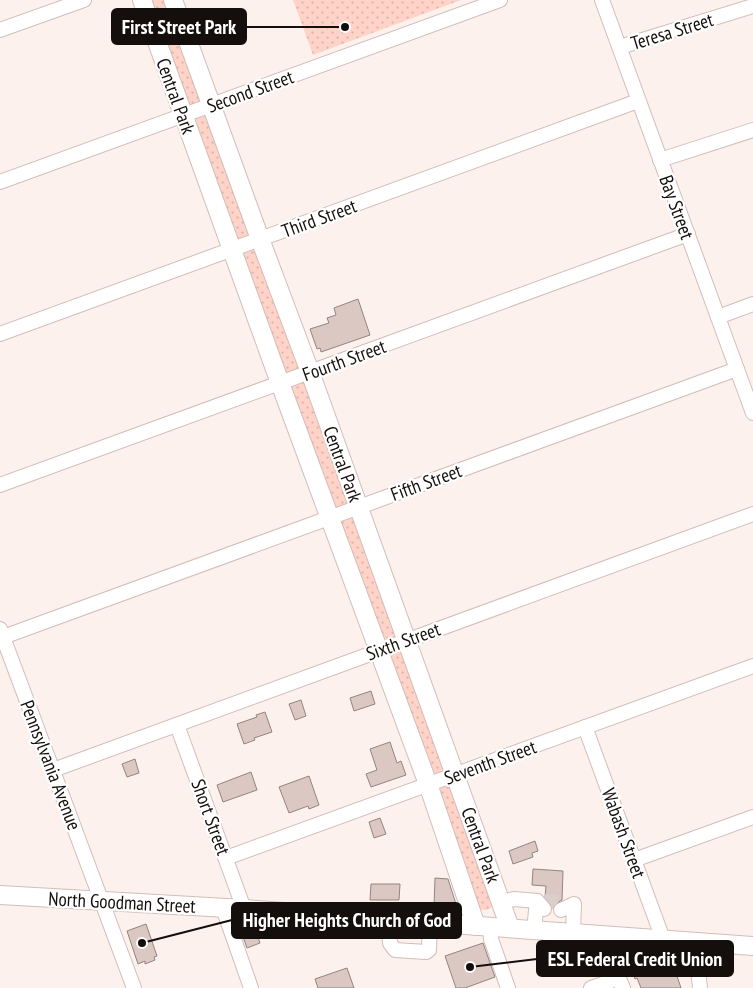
<svg xmlns="http://www.w3.org/2000/svg" width="753" height="988" font-family="'PT Sans Narrow',sans-serif">
	<defs>
		<pattern id="park-dots" width="8" height="8" patternUnits="userSpaceOnUse" patternTransform="scale(1.25)"><rect width="8" height="8" fill="#ffd3c7"/><path d="M2 2h.1M6 6h.1" fill="none" stroke="#dab4aa" stroke-width="1.8" stroke-linecap="round"/></pattern>
	</defs>
	<rect width="100%" height="100%" fill="#fdf1ed"/>
	<g fill="url(#park-dots)">
		<path d="M147,0H168L493,906C488,911 484,911 478,908Z"/>
		<polygon points="293,0 461,0 313,55"/>
	</g>
	<g fill="#dcc8c3" stroke="#94837e">
		<polygon points="358,299 370,335 321,352 320,348 317,349 310,329 329,323 327,318 336,315 334,308"/>
		<polygon points="371,691 375,704 354,711 350,698"/>
		<polygon points="301,700 306,716 295,720 289,704"/>
		<polygon points="265,712 272,732 254,738 255,740 244,744 237,724 257,717 256,715"/>
		<polygon points="390,742 397,763 401,761 406,775 371,787 366,774 377,770 370,749"/>
		<polygon points="135,759 139,773 127,777 122,764"/>
		<polygon points="251,772 257,790 223,802 217,785"/>
		<polygon points="309,776 319,805 309,809 308,806 289,813 279,787"/>
		<polygon points="380,818 386,834 374,838 369,822"/>
		<polygon points="535,841 538,851 532,853 533,857 513,864 509,851"/>
		<polygon points="533,869 563,871 562,900 554,905 553,908 545,897 546,886 532,885"/>
		<polygon points="435,878 448,879 456,904 453,909 434,907"/>
		<polygon points="371,884 400,884 399,900 370,900"/>
		<polygon points="146,924 157,956 154,957 155,960 145,964 145,961 138,964 127,931"/>
		<polygon points="239,925 254,926 260,943 247,948"/>
		<polygon points="483,943 495,977 465,988 456,988 445,956"/>
		<polygon points="664,960 666,967 673,964 681,988 641,988 637,978 635,979 631,967 642,963 644,967"/>
		<polygon points="347,968 354,988 318,988 315,979"/>
	</g>
	<g fill="none" stroke-linecap="round" stroke-linejoin="round">
		<polyline stroke="#dacfcb" stroke-width="14" stroke-dasharray="14 7" stroke-linecap="butt" points="544,901 562,903"/>
		<g stroke="#d1beb9" stroke-width="16">
			<g id="minor">
				<polyline points="602,0 753,413"/>
				<polyline points="0,30 84,0"/>
				<polyline points="620,47 753,6"/>
				<polyline points="660,160 753,130"/>
				<polyline points="0,182 500,0"/>
				<polyline points="718,317 753,304"/>
				<polyline points="0,334 638,101"/>
				<polyline points="0,485 688,234"/>
				<polyline points="0,629 134,988"/>
				<polyline points="3,637 737,369"/>
				<polyline points="177,725 244,909"/>
				<polyline points="585,727 663,939"/>
				<polyline points="53,770 753,514"/>
				<polyline points="226,858 753,666"/>
				<polyline points="634,860 753,817"/>
				<polyline points="501,902 514,899 537,901 544,909"/>
				<polyline points="223,908 251,988"/>
				<polyline points="561,910 574,904 573,933"/>
				<polyline points="388,920 390,943 395,950 426,952 429,950 430,923"/>
				<polyline points="490,927 491,939 508,988"/>
				<polyline points="534,930 537,901"/>
				<polyline points="617,936 617,974 623,988"/>
				<polyline points="695,941 700,988"/>
				<polyline points="591,988 619,978"/>
			</g>
		</g>
		<g stroke="#d1beb9" stroke-width="20">
			<g id="major">
				<polyline points="142,0 280,383 428,784 476,926"/>
				<polyline points="173,0 260,239 310,372 510,928"/>
				<polyline points="0,895 244,909 753,946"/>
			</g>
		</g>
		<use href="#minor" stroke="#fff" stroke-width="14"/>
		<use href="#major" stroke="#fff" stroke-width="18"/>
	</g>
	<g text-anchor="middle" stroke-width="4.5" stroke-linejoin="round" paint-order="stroke">
		<g font-size="19" fill="#140e0c" stroke="#fff">
			<text transform="translate(672 31) rotate(-17)" y="7">Teresa Street</text>
			<text transform="translate(250 91) rotate(-20)" y="7">Second Street</text>
			<text transform="translate(176 96) rotate(70)" y="7">Central Park</text>
			<text transform="translate(677 207) rotate(70)" y="7">Bay Street</text>
			<text transform="translate(319 218) rotate(-20)" y="7">Third Street</text>
			<text transform="translate(344 360) rotate(-20)" y="7">Fourth Street</text>
			<text transform="translate(343 464) rotate(70)" y="7">Central Park</text>
			<text transform="translate(426 482) rotate(-20)" y="7">Fifth Street</text>
			<text transform="translate(403 641) rotate(-20)" y="7">Sixth Street</text>
			<text transform="translate(490 762) rotate(-20)" y="7">Seventh Street</text>
			<text transform="translate(51 765) rotate(69)" y="7">Pennsylvania Avenue</text>
			<text transform="translate(211 817) rotate(70)" y="7">Short Street</text>
			<text transform="translate(624 833) rotate(70)" y="7">Wabash Street</text>
			<text transform="translate(481 845) rotate(70)" y="7">Central Park</text>
			<text transform="translate(122 902) rotate(3)" y="7">North Goodman Street</text>
		</g>
	</g>
	<path fill="none" stroke="#140e0c" stroke-width="2" d="M345 27L246 27M142 943L232 920M470 967L537 959"/>
	<g fill="#140e0c" stroke="#fff" stroke-width="2">
		<circle cx="345" cy="27" r="5"/>
		<circle cx="142" cy="943" r="5"/>
		<circle cx="470" cy="967" r="5"/>
	</g>
	<g fill="#140e0c" stroke="#140e0c" stroke-width="2">
		<rect x="112" y="9" width="134" height="35" rx="5"/>
		<rect x="232" y="903" width="229" height="35" rx="5"/>
		<rect x="537" y="941" width="196" height="35" rx="5"/>
	</g>
	<g font-size="20" text-anchor="middle" font-weight="bold" fill="#fff">
		<text x="179" y="34">First Street Park</text>
		<text x="347" y="927">Higher Heights Church of God</text>
		<text x="635" y="966">ESL Federal Credit Union</text>
	</g>
</svg>
